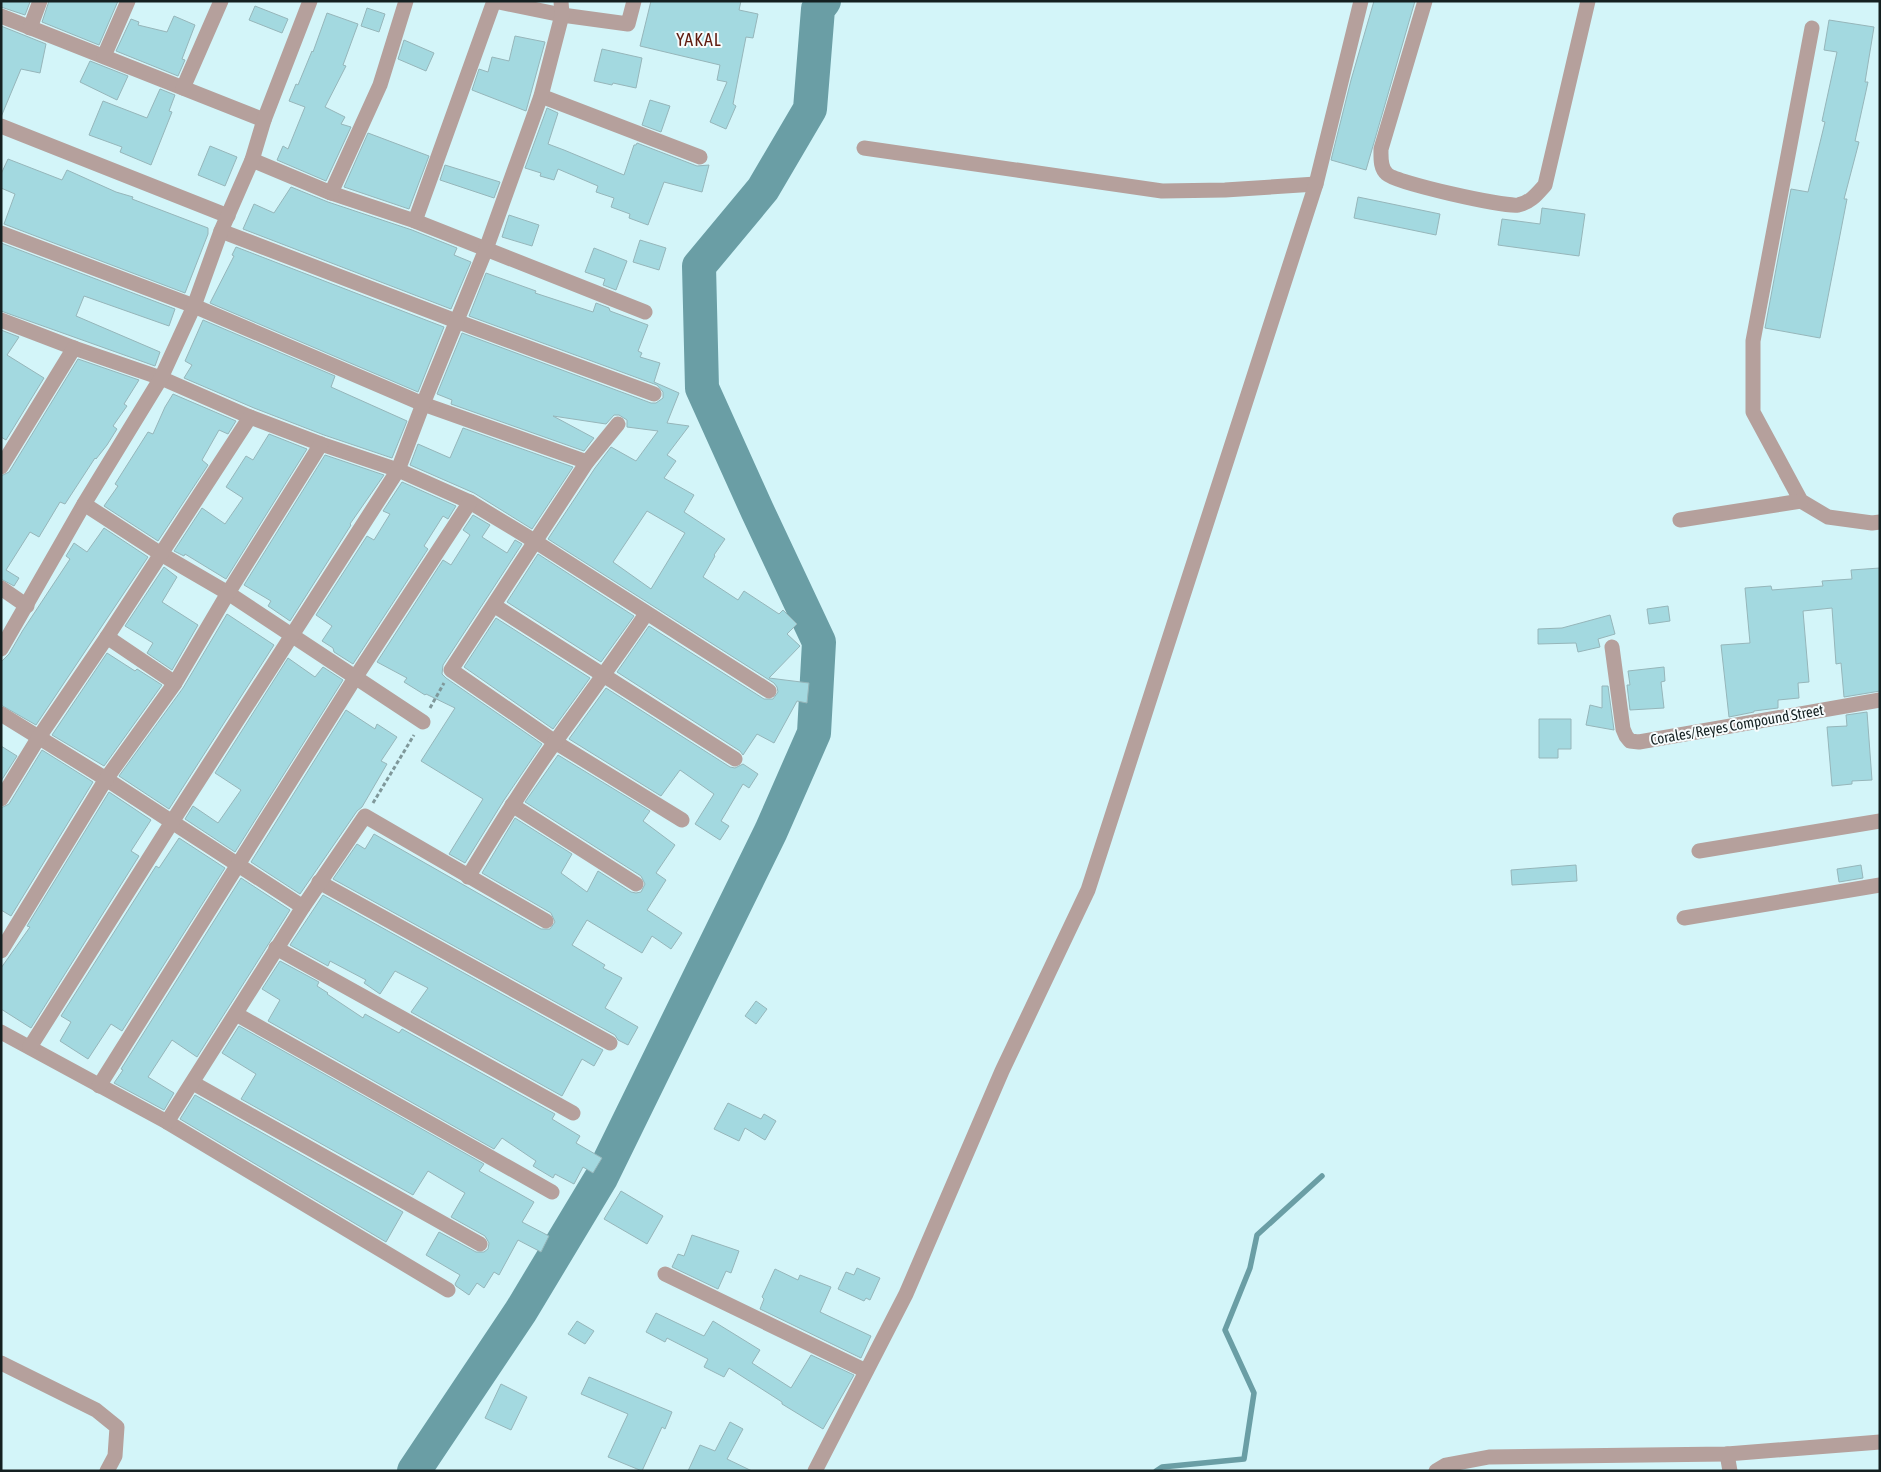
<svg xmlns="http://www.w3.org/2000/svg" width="1881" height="1472" font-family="'Asap Condensed',sans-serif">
	<rect width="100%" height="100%" fill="#d3f5f9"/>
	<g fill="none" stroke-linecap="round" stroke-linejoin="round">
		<polyline stroke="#6a9ea5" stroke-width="5.5" points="1156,1471 1162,1467 1244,1459 1254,1393 1225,1330 1250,1268 1257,1235 1322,1176"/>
		<polyline stroke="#6a9ea5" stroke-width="34" points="414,1471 521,1311 601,1178 771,831 814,733 819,642 757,510 702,388 699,266 763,189 810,109 818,9 824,1"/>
	</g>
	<g fill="#a3d9e0" stroke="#96b6ba" fill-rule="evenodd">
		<polygon points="1,1 28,1 30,2 25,15 1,7"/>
		<polygon points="49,1 118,1 99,45 42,22"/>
		<polygon points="651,1 741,1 739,10 758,14 753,38 746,37 733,104 736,106 726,129 710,122 727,82 717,80 720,65 640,46"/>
		<polygon points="1374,1 1415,1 1366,170 1331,160 1351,80"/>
		<polygon points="255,6 288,19 282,33 249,20"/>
		<polygon points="367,8 385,14 379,32 361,26"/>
		<polygon points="327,13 358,24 343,65 346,66 325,107 345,117 341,124 351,127 326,181 277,160 283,146 288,149 305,107 289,101 296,84 298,85 312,51 313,52"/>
		<polygon points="174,16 195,25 182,59 185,60 178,76 116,51 131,19 139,22 138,25 167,32"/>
		<polygon points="1829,20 1874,27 1865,82 1868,82 1855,141 1859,142 1844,199 1847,199 1820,338 1765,328 1791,189 1808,192 1825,122 1822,121 1837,52 1824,50"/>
		<polygon points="1,26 46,44 40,73 21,69 1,117"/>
		<polygon points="515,36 545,42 526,111 472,90 479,69 488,72 492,57 509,61"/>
		<polygon points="404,40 434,53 426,71 398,59"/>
		<polygon points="602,49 642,58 636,88 613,83 612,85 594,81"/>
		<polygon points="90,61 128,76 117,100 80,82"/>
		<polygon points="160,89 175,95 169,111 172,112 151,165 120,152 122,147 89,135 103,101 147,118"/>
		<polygon points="650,100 670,106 661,132 642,125"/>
		<polygon points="547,108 558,113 548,144 564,150 624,175 634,145 636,145 637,143 697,166 709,165 702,192 664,182 648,225 629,218 630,214 611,207 614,198 596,192 598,186 558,169 554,180 540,176 541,173 525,168"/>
		<polygon points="368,133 429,156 409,209 344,187"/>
		<polygon points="210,146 237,157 225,186 198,175"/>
		<polygon points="8,159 62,180 67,170 116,192 133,197 132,199 208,228 208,234 185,293 4,224 15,194 1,188 1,174"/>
		<polygon points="445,165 500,182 494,198 440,180"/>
		<polygon points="291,187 328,202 412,230 457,248 454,255 471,262 451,309 243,229 254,204 274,213"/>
		<polygon points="1358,197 1440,214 1436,235 1354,218"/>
		<polygon points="1542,208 1585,214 1579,256 1498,245 1502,219 1540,224"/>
		<polygon points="509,215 539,225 532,246 502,237"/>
		<polygon points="640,240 666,248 659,270 633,262"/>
		<polygon points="1,243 175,309 169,326 84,296 76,316 160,352 155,366 1,311"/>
		<polygon points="236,247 444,327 418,392 210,303 234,256 232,255"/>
		<polygon points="594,248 627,261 616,290 603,285 605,279 585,272"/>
		<path d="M486,273L536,291L535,293L593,312L596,303L609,308L610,311L648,325L638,351L642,353L640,357L660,363L654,382L679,393L667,423L689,426L667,455L676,461L664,478L694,495L684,512L725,539L714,555L715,556L703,577L738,600L744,591L779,614L783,610L797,624L787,634L800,646L769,678L809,683L807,703L797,701L774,743L757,734L743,755L740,751L617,672L649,626L764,699H773L778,692L777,687L774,683L548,539L595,468L611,447L636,461L658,431L627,427V420L619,415H614L606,424L553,416L594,438L584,451L451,404L452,400L437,394L462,333L651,403H656L663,398V392L657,385L469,316ZM647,511L685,533L651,589L613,562Z"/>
		<polygon points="203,320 335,376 331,387 407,421 392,458 324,435 254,408 184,378 192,365 185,361"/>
		<polygon points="1,330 19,337 7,355 44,378 6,440 1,437"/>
		<polygon points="78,359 139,380 124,404 127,406 113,426 117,429 107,445 96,459 95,458 65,504 60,502 39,537 30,532 6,570 19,578 14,586 1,579 1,476 9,472"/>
		<polygon points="173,394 236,421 228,434 219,430 202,460 208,465 158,541 104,506 118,486 115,484 148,432 153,434 165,407"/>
		<polygon points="463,428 573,467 532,529 474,493 410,465 418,444 450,458"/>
		<polygon points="269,434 307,449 226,579 185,554 184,556 174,551 202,508 225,524 243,498 226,487 246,456 253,460"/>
		<polygon points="325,455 384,475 350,524 351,525 290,621 268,606 271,601 244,585"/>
		<polygon points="402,482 456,506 448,519 443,516 424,546 428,549 353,664 334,652 333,648 322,641 332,626 316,615 367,536 374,540 390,514 383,511"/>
		<polygon points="473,515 490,525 482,537 507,553 515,540 522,544 443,665 442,674 446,678 542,744 504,800 465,863 449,854 483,799 421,761 455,708 426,694 425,695 404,682 407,678 377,662 443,560 451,565 470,535 463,530"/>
		<polygon points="104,528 148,557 36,725 1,705 1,662 9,654 23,630 70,559 66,556 74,543 87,552"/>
		<polygon points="538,554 634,616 601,662 507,602"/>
		<polygon points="164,567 177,577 162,602 198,625 172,670 147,653 153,643 125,626"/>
		<polygon points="1880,568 1880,691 1844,697 1841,663 1836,664 1832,608 1803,611 1809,682 1798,683 1799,698 1778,700 1778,708 1754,711 1754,712 1729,717 1721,645 1750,643 1745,588 1771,586 1772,590 1823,586 1822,581 1852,579 1851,570"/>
		<polygon points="1668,606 1670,621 1649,624 1647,609"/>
		<polygon points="227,614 274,645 169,809 119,776 183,688"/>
		<polygon points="1610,615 1615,634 1598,639 1600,647 1578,652 1576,643 1538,644 1538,629 1562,628"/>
		<polygon points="496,618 590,678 553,729 464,667"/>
		<polygon points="107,653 135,671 137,669 162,685 104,766 52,735"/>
		<polygon points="288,658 315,677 323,667 343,680 235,852 185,819 193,806 218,823 241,790 215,773"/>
		<polygon points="1664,667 1665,681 1661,682 1664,708 1630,710 1627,685 1630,685 1628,671"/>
		<polygon points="1602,686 1608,686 1614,730 1586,725 1590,705 1602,708"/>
		<polygon points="606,688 730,767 735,768 743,764 758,774 749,788 743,784 721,821 729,826 720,840 695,824 714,794 680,770 661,796 569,739"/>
		<polygon points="346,710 375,729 377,724 397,737 381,761 387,764 362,807 357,811 300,894 251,862"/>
		<polygon points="1867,712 1872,780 1852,781 1852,784 1832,786 1827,727 1847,726 1846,715"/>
		<polygon points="1539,719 1571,719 1571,749 1558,749 1558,758 1539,758"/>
		<polygon points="1,746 17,756 1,781"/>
		<polygon points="42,750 93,782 11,916 1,910 1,808 9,804"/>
		<polygon points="558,755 650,811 643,821 675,845 656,873 666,880 647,910 682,933 671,949 652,936 642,953 587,920 572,945 605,965 603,968 622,978 605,1008 638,1027 628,1045 618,1040 615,1035 333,879 357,844 365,849 374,834 541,929 550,929 555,922 551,913 482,873 515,818 572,854 561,873 587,892 598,871 631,892 636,893 641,892 645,884 641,876 525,802"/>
		<polygon points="109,792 151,820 131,851 139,856 31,1028 1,1009 1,968 30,927 27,926"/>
		<polygon points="179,838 225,868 122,1031 111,1024 88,1059 60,1041 71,1022 61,1016 156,866 159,868"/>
		<polygon points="1576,865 1577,881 1512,885 1511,870"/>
		<polygon points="1861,865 1863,878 1839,882 1837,869"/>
		<polygon points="241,878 290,910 197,1057 172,1040 148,1077 174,1093 164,1110 114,1083 123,1070 121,1069"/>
		<polygon points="323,895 603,1050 594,1066 582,1059 562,1096 411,1012 428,988 395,971 380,994 364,983 366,980 330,961 328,966 290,945"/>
		<polygon points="280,961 319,982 317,986 328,993 327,994 363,1018 365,1014 399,1033 402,1029 555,1114 552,1119 580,1136 576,1143 602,1158 593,1173 583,1167 574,1184 555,1174 553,1178 533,1166 536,1161 502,1138 494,1149 268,1021 280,1000 262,989"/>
		<polygon points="756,1001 767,1009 756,1024 745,1016"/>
		<polygon points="239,1026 484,1164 479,1171 534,1202 522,1222 549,1236 541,1252 518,1240 499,1275 494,1272 484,1288 477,1283 469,1295 456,1286 455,1284 460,1275 426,1255 439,1232 476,1252 484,1252 488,1249 489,1243 485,1236 451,1217 465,1193 428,1171 413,1195 241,1099 256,1074 222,1053"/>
		<polygon points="195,1095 403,1212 386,1242 180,1119"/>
		<polygon points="728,1103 761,1119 764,1114 776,1121 765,1140 745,1128 739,1141 714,1129"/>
		<polygon points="621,1191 663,1216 647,1244 604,1219"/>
		<polygon points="692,1235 739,1251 731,1273 726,1271 718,1289 672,1267 678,1254 684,1256"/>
		<polygon points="857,1268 880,1278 870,1300 866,1298 864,1301 838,1289 846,1272 854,1275"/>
		<polygon points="775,1269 798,1280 800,1275 831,1287 820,1312 871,1336 861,1358 760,1309 764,1299 762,1297"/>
		<polygon points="656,1313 704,1336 713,1321 760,1350 752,1363 791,1388 811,1355 854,1375 823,1429 782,1404 782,1402 729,1368 724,1377 704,1367 708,1359 667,1338 665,1342 646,1332"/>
		<polygon points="577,1321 594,1331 585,1344 568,1334"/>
		<polygon points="589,1377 672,1412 665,1429 662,1427 642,1471 608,1457 628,1414 581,1394"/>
		<polygon points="501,1384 527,1397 511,1430 485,1418"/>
		<polygon points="730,1422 743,1429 727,1459 752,1471 688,1471 700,1445 715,1451"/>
	</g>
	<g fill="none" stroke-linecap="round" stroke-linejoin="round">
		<g stroke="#7f989a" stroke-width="3" stroke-dasharray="4 2.5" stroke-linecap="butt">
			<polyline points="430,708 444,683"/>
			<polyline points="373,803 414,735"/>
		</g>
		<g stroke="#b5a09c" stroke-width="15">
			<polyline points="494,1 562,15 628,24 634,1"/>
			<path d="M1425,1L1381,149C1381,158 1380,168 1387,174C1396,183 1504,207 1518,205C1530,203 1537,194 1545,185L1588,1"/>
			<polyline points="1,16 264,120"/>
			<polyline points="30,28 40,1"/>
			<polyline points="1812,28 1753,341 1753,412 1801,501 1828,517 1872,523 1880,522"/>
			<polyline points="104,56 128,1"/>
			<polyline points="183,88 221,1"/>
			<polyline points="541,96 700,157"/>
			<polyline points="1,126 228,216"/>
			<polyline points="864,148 1162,191 1225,190 1316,184"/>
			<polyline points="252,160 331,193 415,221 645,312"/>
			<polyline points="331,193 380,85 406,1"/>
			<polyline points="415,221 494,1"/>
			<polyline points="221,231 456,321 654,394"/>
			<polyline points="1,233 194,306 423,404 587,462"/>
			<polyline points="1,320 74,348 161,378 250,417 321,444 398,470 470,502 536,542 769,691"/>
			<polyline points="618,424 587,462 451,670 555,742 682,820"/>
			<polyline points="1,467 74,348"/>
			<polyline points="84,504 161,554 228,593 423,722"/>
			<polyline points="1680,520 1801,501"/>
			<polyline points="1,588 27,606"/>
			<polyline points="495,606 735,759"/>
			<polyline points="107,637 175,683"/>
			<polyline points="1612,647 1623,729 1626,736 1630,741 1639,742 1880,700"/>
			<polyline points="1,649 84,504 161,378 194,306 221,231 252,160 264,120 310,1"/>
			<polyline points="1,714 106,779 303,907"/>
			<polyline points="1,799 39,737 107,637 250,417"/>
			<polyline points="512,805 636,884"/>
			<polyline points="1699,851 1880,821"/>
			<path d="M468,877C496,831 524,785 555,742C586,699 617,657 646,614"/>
			<polyline points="319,882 610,1043"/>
			<polyline points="1684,918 1880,885"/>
			<polyline points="276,948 573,1113"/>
			<polyline points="1,951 106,779 175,683 228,593 321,444"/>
			<polyline points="236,1014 552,1192"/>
			<polyline points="1,1032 167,1122 448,1290"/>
			<polyline points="30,1047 172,822 398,470 423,404 486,249 541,96 562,15 561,1"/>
			<polyline points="193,1083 480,1244"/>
			<polyline points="99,1086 355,678 470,502"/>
			<polyline points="167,1122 303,907 365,816 546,921"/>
			<polyline points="665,1274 866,1371"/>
			<polyline points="1,1363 96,1410 117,1427 115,1456 107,1471"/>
			<polyline points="1727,1454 1730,1471"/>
			<polyline points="815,1471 906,1294 1002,1071 1088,890 1316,184 1361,1"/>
			<polyline points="1436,1471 1446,1465 1489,1457 1727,1454 1880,1442"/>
		</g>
	</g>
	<g text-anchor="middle" stroke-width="4" stroke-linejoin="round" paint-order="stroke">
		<g font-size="15" fill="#142021" stroke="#f6fcfd">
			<text transform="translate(1737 725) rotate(-10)" y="5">Corales/Reyes Compound Street</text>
		</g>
		<g font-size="18" letter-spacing="1" fill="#5f1c10" stroke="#f6fcfd">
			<text x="699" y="46">YAKAL</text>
		</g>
	</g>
	<rect width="1881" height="1472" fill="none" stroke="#142021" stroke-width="5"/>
</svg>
